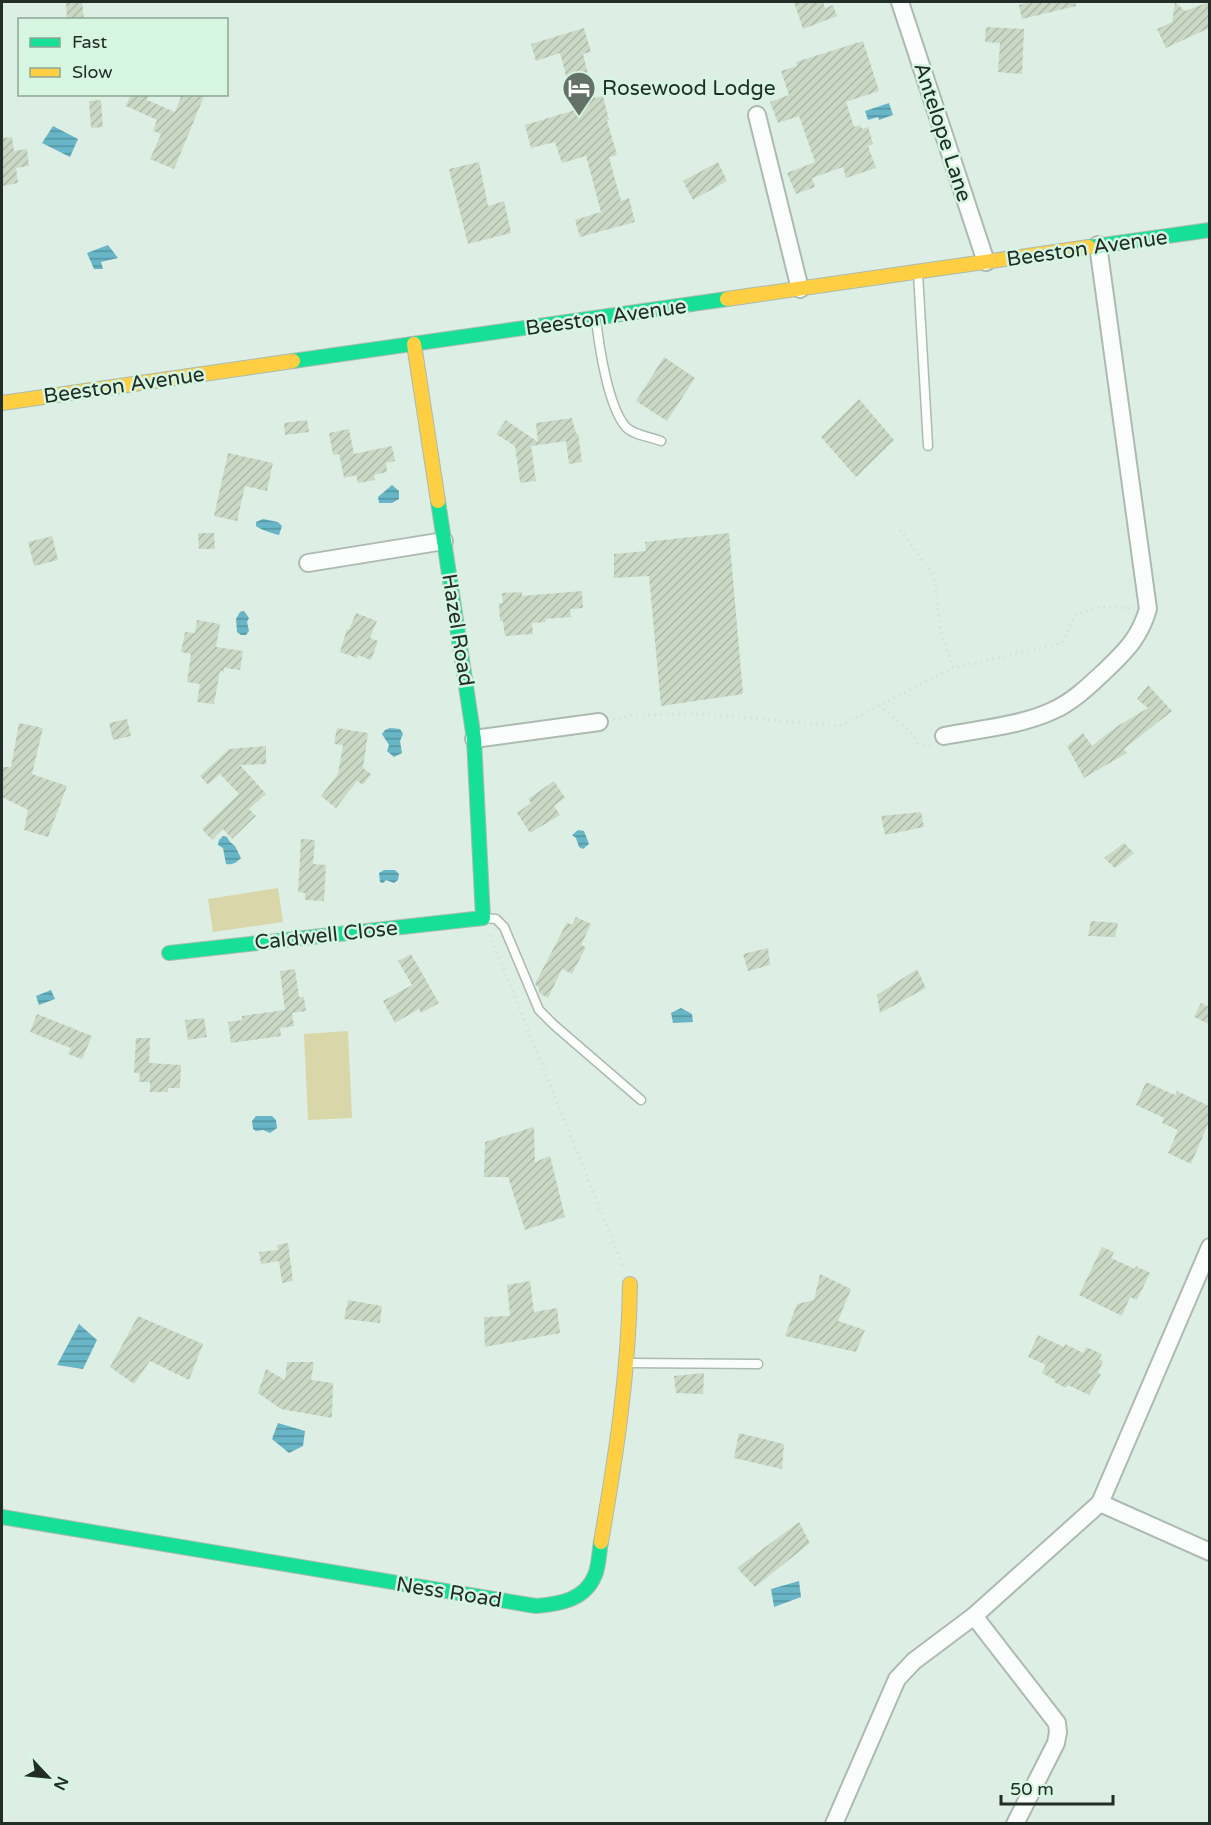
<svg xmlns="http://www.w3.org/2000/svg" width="1211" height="1825" font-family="'Varela Round',sans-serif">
	<defs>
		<pattern id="water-rules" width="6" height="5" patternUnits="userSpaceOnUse" patternTransform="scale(1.5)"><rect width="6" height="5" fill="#67b5c7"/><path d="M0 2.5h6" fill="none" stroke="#5494a1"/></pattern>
		<pattern id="building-hatch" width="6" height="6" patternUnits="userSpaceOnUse" patternTransform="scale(1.5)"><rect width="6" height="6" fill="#cad8c5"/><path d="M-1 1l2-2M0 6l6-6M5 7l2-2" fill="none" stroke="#adbaa9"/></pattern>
	</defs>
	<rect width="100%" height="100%" fill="#ddefe4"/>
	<g fill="#d9d6aa">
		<polygon points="278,888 283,922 213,932 208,899"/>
		<polygon points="348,1031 352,1118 308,1120 304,1034"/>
	</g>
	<g fill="url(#water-rules)">
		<polygon points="889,103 893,115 879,120 878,117 868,120 865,111"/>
		<polygon points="53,126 78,139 70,157 42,143"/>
		<polygon points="108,245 118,258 101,262 103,269 94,269 87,253"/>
		<polygon points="392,485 399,491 399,499 392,503 379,503 378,497"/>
		<path d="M263,519L278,522L282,526L279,535C274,534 259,529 256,526V522Z"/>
		<polygon points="244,611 249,618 247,622 249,631 246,635 241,635 237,632 236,619 240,612"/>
		<polygon points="390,728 400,729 403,734 400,741 402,753 394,757 387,751 389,745 382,734 385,730"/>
		<polygon points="578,830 584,831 589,844 583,849 579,847 576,838 572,835"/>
		<path d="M223,836L227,837L230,842L235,846L241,858C236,863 233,865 226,864L223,848L218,845L219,840Z"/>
		<polygon points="384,870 395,870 399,874 398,880 394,883 386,880 383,883 380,882 379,873"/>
		<polygon points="51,990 55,999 39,1005 36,996"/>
		<polygon points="681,1008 692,1014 693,1022 673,1023 671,1013"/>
		<polygon points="256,1116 272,1116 276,1120 277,1128 270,1133 263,1130 256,1131 253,1129 252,1121"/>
		<polygon points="79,1324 97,1340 83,1369 57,1365"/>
		<polygon points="278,1423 305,1431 303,1446 289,1453 272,1439"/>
		<polygon points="799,1581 801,1597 774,1607 771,1589"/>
	</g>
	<g fill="url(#building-hatch)">
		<polygon points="66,2 82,2 84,20 67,20"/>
		<polygon points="794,2 823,2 825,8 833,5 837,16 803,29"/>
		<polygon points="1031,2 1075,2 1076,6 1022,19 1019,5"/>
		<polygon points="1175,2 1185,11 1209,2 1209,28 1166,48 1157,29 1172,22"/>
		<polygon points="986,27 1024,29 1022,74 998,72 1000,43 985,42"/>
		<polygon points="584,28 591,52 583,54 588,74 595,98 603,96 609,120 607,120 617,155 609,157 614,176 621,201 629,198 635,222 580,237 575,220 601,212 586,156 562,163 555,142 531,148 525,125 575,110 560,53 536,61 531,44"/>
		<polygon points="863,41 879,91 846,102 854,127 860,125 862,129 868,127 873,144 868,146 876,168 846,178 843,167 812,178 815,187 796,194 787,173 815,162 799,116 778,123 770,102 789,95 781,71 797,66 796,62"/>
		<polygon points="131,94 149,94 147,100 175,112 182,94 205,94 174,169 150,159 161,134 153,131 157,120 126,106"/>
		<polygon points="101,100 103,127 91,128 89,101"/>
		<polygon points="12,137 14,151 27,149 29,166 16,168 18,183 2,186 2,138"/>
		<polygon points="479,162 488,206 504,201 511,233 468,244 449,169"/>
		<polygon points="718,162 727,181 693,200 683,181"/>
		<polygon points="664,357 695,378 667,421 636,401"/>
		<polygon points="859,399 894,440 856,477 821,437"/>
		<polygon points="572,418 576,434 578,433 582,462 569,464 566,441 531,446 536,481 520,483 515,446 496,434 506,420 538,442 536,423"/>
		<polygon points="307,420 309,432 285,435 284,423"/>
		<polygon points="349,429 354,454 392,446 395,461 386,463 387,472 374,475 375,480 358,483 356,475 344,478 339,454 333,455 329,433"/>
		<polygon points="228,453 273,463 267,491 245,486 237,521 214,516"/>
		<polygon points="198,533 214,533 215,549 199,549"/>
		<polygon points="729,533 743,694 661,706 649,576 614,578 614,554 646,551 645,542"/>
		<polygon points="52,536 58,560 34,566 28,542"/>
		<polygon points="582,591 583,608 570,609 571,617 545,619 546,622 532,623 533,634 505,636 503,621 500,621 499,603 503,603 502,593 522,592 522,596"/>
		<polygon points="356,613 377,621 370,638 378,641 371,660 358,655 357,658 340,652 347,629 349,630"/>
		<polygon points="197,620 220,624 216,647 243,651 240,670 224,668 224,672 220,671 214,704 197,702 200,684 187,682 191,654 181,652 185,632 195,633"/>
		<polygon points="1148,685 1172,711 1124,749 1127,753 1084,778 1067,746 1083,733 1092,746 1116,727 1148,708 1137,699"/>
		<polygon points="127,719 131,736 113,740 109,723"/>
		<polygon points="19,723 43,728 32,774 67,786 48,837 24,830 28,810 2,797 2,767 11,767"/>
		<polygon points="337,728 368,733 363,768 371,774 363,785 357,781 336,808 321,796 338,774 343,745 334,744"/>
		<polygon points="266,746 266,764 240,765 266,794 249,809 256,816 232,839 223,829 212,840 202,829 239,794 220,774 208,785 200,776 229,749"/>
		<polygon points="554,781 565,798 554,806 560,815 530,833 517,813 531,803 528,799"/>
		<polygon points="921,812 924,827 885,835 881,816"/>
		<polygon points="301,839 315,840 313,864 326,865 324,901 305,900 305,893 298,892"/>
		<polygon points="1124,843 1134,853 1115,868 1104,858"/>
		<polygon points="576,917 591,924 581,945 586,947 572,974 562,969 548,998 539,993 539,988 535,984 567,922 572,925"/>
		<polygon points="1091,921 1118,923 1115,937 1088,936"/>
		<polygon points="768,948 770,965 748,971 743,954"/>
		<polygon points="411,954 439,1003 421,1013 419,1009 395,1023 383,1001 412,985 398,961"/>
		<polygon points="295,969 299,997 304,997 306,1011 292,1013 294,1026 280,1028 281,1036 231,1043 228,1022 242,1020 242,1016 285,1010 280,971"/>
		<polygon points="917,969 926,988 880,1013 877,995"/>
		<polygon points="1201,1003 1209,1007 1209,1024 1194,1017"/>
		<polygon points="37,1014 92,1036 82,1059 68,1054 71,1048 30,1032"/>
		<polygon points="204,1018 207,1037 188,1040 185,1020"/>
		<polygon points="136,1038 150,1038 149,1063 181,1065 180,1088 168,1088 168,1092 150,1092 150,1082 139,1082 140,1073 134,1073"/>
		<polygon points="1146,1082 1175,1095 1177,1091 1209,1106 1209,1122 1191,1164 1168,1153 1178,1130 1162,1123 1164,1118 1136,1105"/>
		<polygon points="534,1127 535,1162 550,1156 565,1217 525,1230 508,1177 484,1177 485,1142"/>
		<polygon points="288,1243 293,1281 282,1283 279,1261 261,1264 259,1252 278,1250 277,1245"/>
		<polygon points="1102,1247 1114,1252 1111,1258 1135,1269 1136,1266 1150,1273 1137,1300 1130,1297 1122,1316 1079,1295"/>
		<polygon points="820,1274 851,1289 838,1321 865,1330 856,1352 785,1336 797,1304 814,1300"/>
		<polygon points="530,1281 534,1312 557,1308 560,1333 485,1347 484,1317 510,1316 507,1285"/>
		<polygon points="348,1300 382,1306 380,1323 344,1319"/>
		<polygon points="138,1316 203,1344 189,1380 150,1361 134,1384 110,1367"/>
		<polygon points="1038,1335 1064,1347 1065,1344 1083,1353 1086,1347 1102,1354 1099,1359 1103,1361 1098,1373 1101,1374 1089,1395 1068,1385 1066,1388 1054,1382 1055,1380 1042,1373 1046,1365 1028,1357"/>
		<polygon points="287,1362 314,1362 311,1380 333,1383 332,1418 281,1409 258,1393 266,1369 285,1380"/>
		<polygon points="704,1373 703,1394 676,1393 674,1376"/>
		<polygon points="739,1433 784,1444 782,1469 734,1458"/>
		<polygon points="799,1522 810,1543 755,1587 737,1568"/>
	</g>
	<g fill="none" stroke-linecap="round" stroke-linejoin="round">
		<g stroke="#acbab1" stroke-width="11">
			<g id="lane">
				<polyline points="918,273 928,446"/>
				<path d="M596,319C599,346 608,407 626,427C633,435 651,437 661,441"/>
				<polyline points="483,918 496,919 504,927 539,1010 554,1025 641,1100"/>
				<polyline points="630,1363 758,1364"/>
			</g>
		</g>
		<g stroke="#acbab1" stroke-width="20">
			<g id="street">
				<polyline points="900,2 986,262"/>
				<polyline points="757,115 800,289"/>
				<polyline points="308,563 444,541"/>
				<path d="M944,736C980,729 1019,726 1052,711C1073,702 1091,684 1107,669C1128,649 1140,636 1148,609L1098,245"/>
				<polyline points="474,739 599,722"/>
				<polyline points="1100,1503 1210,1552"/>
				<polyline points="974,1616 1057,1723 1058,1732 1056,1743 1015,1824"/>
				<polyline points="834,1824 897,1679 914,1661 974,1616 1100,1503 1210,1247"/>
			</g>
		</g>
		<g stroke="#acbab1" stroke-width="16">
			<g id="fast">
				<polyline points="1089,247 1210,230"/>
				<polyline points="293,361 727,299"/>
				<polyline points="169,953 483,918 474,739 438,501"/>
				<path d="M2,1517L536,1606C560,1604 585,1600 595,1575C599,1566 599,1552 601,1542"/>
			</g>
		</g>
		<g stroke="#acbab1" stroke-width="16">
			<g id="slow">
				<polyline points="727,299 1089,247"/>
				<polyline points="414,344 438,501"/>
				<polyline points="2,403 293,361"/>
				<path d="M601,1542C616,1456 629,1371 630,1284"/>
			</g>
		</g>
		<g stroke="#d9dfdc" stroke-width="3" stroke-dasharray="1.5 4.5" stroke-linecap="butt">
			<polyline points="900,530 934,576 940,630 953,668 1062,643 1075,615 1101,607 1134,608"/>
			<polyline points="879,705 911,732 918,743 930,746 933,744"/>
			<polyline points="613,719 632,715 706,714 839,726 953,668"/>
			<polyline points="490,935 624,1269"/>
		</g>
		<use href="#lane" stroke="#fafdfb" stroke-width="8"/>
		<use href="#street" stroke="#fafdfb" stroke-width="16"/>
		<use href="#fast" stroke="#16e098" stroke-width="14"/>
		<use href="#slow" stroke="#ffcf43" stroke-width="14"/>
	</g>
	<defs>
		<g id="hotel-pin" transform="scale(1.725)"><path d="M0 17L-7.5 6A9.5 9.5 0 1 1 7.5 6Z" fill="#637168" stroke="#d6f6e2"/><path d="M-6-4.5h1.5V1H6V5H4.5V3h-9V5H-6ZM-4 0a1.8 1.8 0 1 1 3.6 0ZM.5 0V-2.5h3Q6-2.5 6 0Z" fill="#fff"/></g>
	</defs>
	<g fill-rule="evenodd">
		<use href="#hotel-pin" x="579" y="88"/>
	</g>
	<g text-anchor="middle" stroke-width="5" stroke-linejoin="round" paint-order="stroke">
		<g font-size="21" fill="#212d26" stroke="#d6f6e2" text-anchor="start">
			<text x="602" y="95">Rosewood Lodge</text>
		</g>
		<g font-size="21" fill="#212d26" stroke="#d6f6e2">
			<text transform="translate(943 132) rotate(72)" y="7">Antelope Lane</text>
			<text transform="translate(1087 248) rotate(-8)" y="7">Beeston Avenue</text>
			<text transform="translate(606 317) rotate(-8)" y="7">Beeston Avenue</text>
			<text transform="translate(124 385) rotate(-8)" y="7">Beeston Avenue</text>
			<text transform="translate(458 630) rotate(81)" y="7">Hazel Road</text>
			<text transform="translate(326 935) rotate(-6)" y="7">Caldwell Close</text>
			<text transform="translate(449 1592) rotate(9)" y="7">Ness Road</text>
		</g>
	</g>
	<rect width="1211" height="1825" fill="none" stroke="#212d26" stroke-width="6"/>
	<rect x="18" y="18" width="210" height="78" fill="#d6f6e2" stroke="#8ea697" stroke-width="1.5"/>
	<rect x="30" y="38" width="30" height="9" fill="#16e098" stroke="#8ea697" stroke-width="1.5"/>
	<text x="72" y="48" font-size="18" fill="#212d26">Fast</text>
	<rect x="30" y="68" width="30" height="9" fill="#ffcf43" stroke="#8ea697" stroke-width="1.5"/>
	<text x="72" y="78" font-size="18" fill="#212d26">Slow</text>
	<g transform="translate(48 1777) rotate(116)" stroke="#d6f6e2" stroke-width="4.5" paint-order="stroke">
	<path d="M0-4.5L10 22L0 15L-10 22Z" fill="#212d26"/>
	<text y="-9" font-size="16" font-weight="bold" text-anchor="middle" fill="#212d26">N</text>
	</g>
	<path d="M1001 1795v9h112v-9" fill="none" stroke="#212d26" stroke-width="3"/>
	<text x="1010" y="1795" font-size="18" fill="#212d26" stroke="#d6f6e2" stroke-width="4.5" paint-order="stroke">50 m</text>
</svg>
